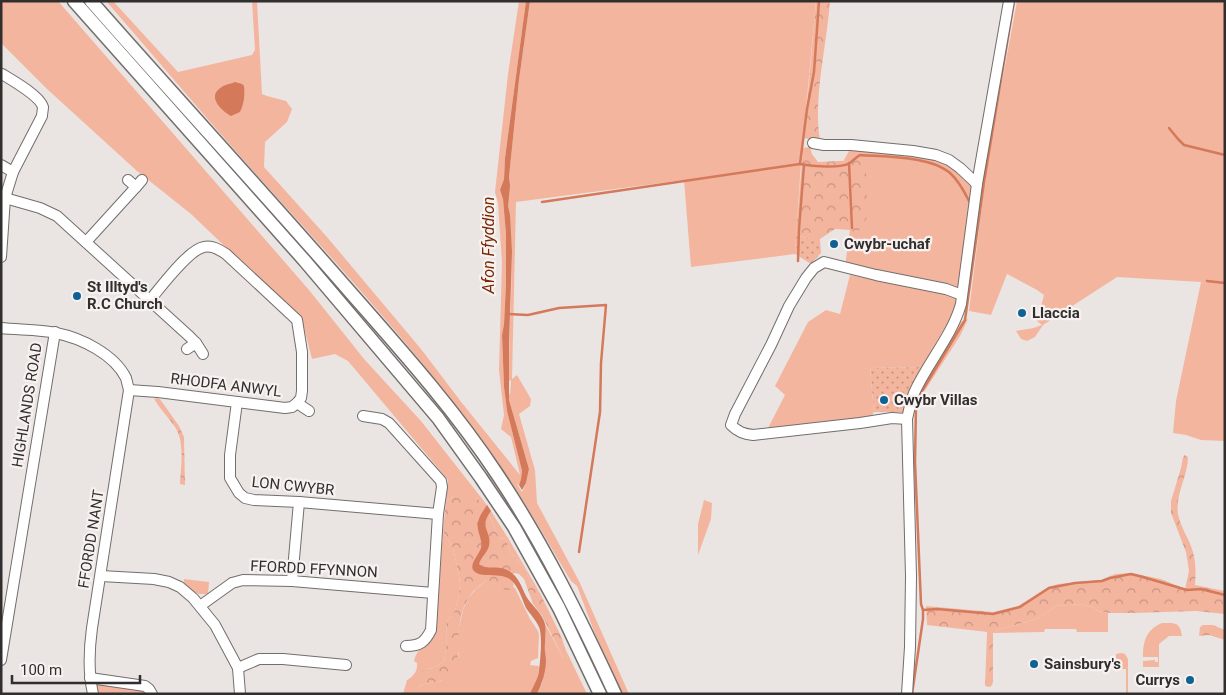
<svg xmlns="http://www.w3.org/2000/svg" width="1226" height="695" font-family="Roboto,sans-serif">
	<defs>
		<pattern id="forest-crowns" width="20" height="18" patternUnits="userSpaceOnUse" patternTransform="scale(1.25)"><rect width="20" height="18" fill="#f4b59f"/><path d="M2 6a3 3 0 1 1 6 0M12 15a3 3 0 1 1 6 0" fill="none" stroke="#c69482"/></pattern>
		<pattern id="garden-dots" width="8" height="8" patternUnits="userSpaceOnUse" patternTransform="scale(1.25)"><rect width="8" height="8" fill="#f4b59f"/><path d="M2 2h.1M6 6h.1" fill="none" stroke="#c69482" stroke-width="1.8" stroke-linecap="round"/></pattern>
	</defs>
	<rect width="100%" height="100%" fill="#eae5e3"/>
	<g fill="#f4b59f">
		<polygon points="1,1 58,1 309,290 333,320 364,359 421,421 487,505 476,498 454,496 446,501 448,480 348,361 335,354 312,359 302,320 191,214 137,171 47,89 1,43"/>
		<path d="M106,1H113L178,72L252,55L255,50L252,1H257L262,94L267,96L286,101L292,109L287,122L265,142L264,167L327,237L421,349L462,403L520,475L511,437L501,429L504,415L499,370L502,262L498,203L495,192L508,74L519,1H526L505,158L504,179L500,190L503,199L506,234V284L504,324L502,335L504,387L507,411L522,471L521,479L519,485L517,484L522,492L526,483L529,469L514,417L509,400V393L510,395L511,380L509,381C508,323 516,265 508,208C507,198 510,187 509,177L519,80L530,1H816L801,163L795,254L691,267L684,180L516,202L512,379L517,375L531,399L530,406L519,414L535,470L537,503L579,581L629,694H622L595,634L577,586L571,581C551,548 532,513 510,481C436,370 344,272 255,173C204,116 156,58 106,1Z"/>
		<path d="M1017,1H1225V441L1201,440L1186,435L1173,433L1176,401L1201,282L1117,277L1043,325L1035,337L1027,341L1021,339L1016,331C1026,329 1033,329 1042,325L1037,321L1044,295L1037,290L1007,274L991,315L969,311L987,164Z"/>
		<polygon points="850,149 942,159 973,183 959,288 845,266 850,230 844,160"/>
		<polygon points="850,275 957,297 954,312 925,367 870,368 874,412 871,417 767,430 785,395 775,386 808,322 826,310 840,314"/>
		<polygon points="968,319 960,336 922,395 920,392 953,334 961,322"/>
		<polygon points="704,500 712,503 711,519 698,555 698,524"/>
		<polygon points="489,508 508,538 540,593 530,582 526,570 514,557 509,549 506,539 499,538 490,517"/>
		<path d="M443,531L453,548L459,576L460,584L459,595L455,610L452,616L446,622L447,634L446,649L444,662L433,668L426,669L417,688L424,684L441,681L459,657V627L463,610L469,597L477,588L487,580H497L507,582L515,588L530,619L538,631L539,635L538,658L531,661L530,665L539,666L538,677L530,694H403L407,680C413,677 418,671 417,663L414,661C417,649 421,649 429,641C432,638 434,634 436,630Z"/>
		<polygon points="184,579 209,582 208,594 199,594 183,586"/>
		<polygon points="1081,604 1093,607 1098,611 1108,613 1108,632 1077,632 1076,629 1045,629 1044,632 993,633 1000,629 1027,622 1038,618 1056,606"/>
		<path d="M1162,623C1174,623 1180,621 1182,636H1169L1159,644V667H1143V661L1155,660V662H1158V657H1143C1143,641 1146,630 1162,623Z"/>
		<polygon points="545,624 564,659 568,659 564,646 587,694 537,694 542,683 546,660 544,646 546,634"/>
		<polygon points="1121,653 1125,654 1128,659 1128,694 1126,694 1126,669 1116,669 1116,654"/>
		<polygon points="99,683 142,689 148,694 97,694 97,686"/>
	</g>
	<g fill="url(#forest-crowns)">
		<path d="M816,1H830C827,45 813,97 820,140L804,138Z"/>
		<polygon points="810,147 812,154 818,162 859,160 865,165 867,187 867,217 862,227 857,233 850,230 835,229 820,239 810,239 796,235 803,148"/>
		<path d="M157,398L160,399L179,426L184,437L185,485L180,484C181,467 185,442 175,427C168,417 160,409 154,399Z"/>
		<path d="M1185,455L1188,457C1188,476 1175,494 1178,514C1180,525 1187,536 1191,546C1196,559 1196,571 1195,585L1225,591V614L1196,611L1134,613H1108L1098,611L1093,607L1081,604L1056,606L1038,618L1027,622L1000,629L993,633V682L992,685L990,687L985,686L987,632L927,625L926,606L993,612L1018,606L1048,587L1058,584L1101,580L1115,574L1131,573L1161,579L1185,589L1189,571L1186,552L1171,513V501L1181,468L1183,457Z"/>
		<path d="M465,493L476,498L487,505L489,508L490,517L499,538L506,539L509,549L514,557L526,570L530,582L540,593L562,638L568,659H564L542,616L533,604L524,579L519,574L515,573L513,574L512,580L514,585L510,590C501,591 496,585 489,580H487C480,585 472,591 468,599C463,607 460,618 459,628C458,649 464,666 442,680C437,683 430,682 424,684C421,685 419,687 417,688L410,683L416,675L426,669L433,668L444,662L446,649L447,634L446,622L452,616L455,610L459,595L460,584L459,576L453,548L443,531L446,501L454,496Z"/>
		<polygon points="1203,625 1213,625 1225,630 1225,640 1209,635 1199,636 1200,627"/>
	</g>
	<g fill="url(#garden-dots)">
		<polygon points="796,235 810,239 820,239 821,253 811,264 795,254"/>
		<polygon points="925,367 906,412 874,412 870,368"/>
	</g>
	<g fill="#d4795a">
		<polygon points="526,1 530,1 519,80 509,177 510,186 508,206 510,215 512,252 509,345 509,400 514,417 529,469 526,483 522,490 519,485 521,479 522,471 507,411 504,387 502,335 504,324 506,284 506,234 503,199 500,190 504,179 505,158"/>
		<path d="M235,82L242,84L244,86C245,95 244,104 240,112L231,116C222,111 208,98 219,89C223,85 230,84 235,82Z"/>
		<path d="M487,505L491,511C478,529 492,529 489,546C487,553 481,557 479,564C487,571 497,564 509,571C519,577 521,586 526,596C531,605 540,611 544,621C547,629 545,637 545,644C544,650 546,655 546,660C546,671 542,684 537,694H530C532,688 536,682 538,676C540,667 543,635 539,627C536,620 530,614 526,608C522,599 519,588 512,581C502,571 485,579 475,572C467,566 479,555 481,548C483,539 476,531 478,522C479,516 484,510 487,505Z"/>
	</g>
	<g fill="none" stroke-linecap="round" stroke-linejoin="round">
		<g stroke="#d4795a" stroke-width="2.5">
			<polyline points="1014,1 984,182 965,320 922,391 916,405 915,462 921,604 923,610 937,609 993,614 1020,607 1049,588 1075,583 1102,581 1110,578 1131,574 1143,577 1187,590 1201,589 1225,595"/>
			<polyline points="1169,128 1178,139 1184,145 1225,155"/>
			<polyline points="849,163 852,228"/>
			<polyline points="800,164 807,109 814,72 819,1"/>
			<path d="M542,202L800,164C811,166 840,169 850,163C854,160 856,157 860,155C886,157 932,156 951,174C960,182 965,193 970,203"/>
			<polyline points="798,261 799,229 804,165"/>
			<polyline points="1207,281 1225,283"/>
			<polyline points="507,314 528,315 559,308 606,305 601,363 600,412 579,552"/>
			<polyline points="912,694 923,619 923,610"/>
		</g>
		<g stroke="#726e6c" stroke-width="12">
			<g id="minor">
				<polyline points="813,143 824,145 851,145 913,151 936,155 949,160 960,168 977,184"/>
				<polyline points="1,165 13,172"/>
				<polyline points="136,187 142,180"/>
				<polyline points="5,198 40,208 57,216 189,336 196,343 187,349"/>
				<polyline points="86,242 136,187 128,180"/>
				<path d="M1,257L5,198L13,172L42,116C42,114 43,109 43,107C40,96 12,80 2,74"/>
				<path d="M1,328C18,330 39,329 56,333C81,338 114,354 126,378C127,382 128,386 129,390L92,628C89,650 88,672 93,694"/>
				<polyline points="196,343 203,354"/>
				<path d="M129,390L158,392L285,408L292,407L297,403L301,398L302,391V352L297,320L226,254C220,250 212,245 204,247C189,249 161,287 150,300"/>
				<polyline points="237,402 230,455 230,478 239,493 245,498 254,500 299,502 438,514"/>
				<polyline points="297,403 309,411"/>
				<path d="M363,416L382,419L389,423L441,481L442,487L438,514L431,630C425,642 420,646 406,646"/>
				<path d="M907,419L892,418L860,423L753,435C744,434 738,432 731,425L735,414L771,345L789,306L806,278L814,268L824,262L876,275L946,289L962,295"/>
				<polyline points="101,576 154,579 169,582 180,587 193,598 215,625 238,668 240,694"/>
				<polyline points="292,581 299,502"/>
				<polyline points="200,606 232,583 243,580 292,581 433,593"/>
				<polyline points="1,660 55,332"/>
				<polyline points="238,668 259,659 283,659 346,665"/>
				<polyline points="90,678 145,686 149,689 152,694"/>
				<path d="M907,694L910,647L911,576L907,419C909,410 911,401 914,393C928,362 952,336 961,304L977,184L1009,1"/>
			</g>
		</g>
		<g stroke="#726e6c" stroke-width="15">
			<g id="major">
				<polyline points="74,1 304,260 438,418 481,478 514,527 559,608 600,694"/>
				<path d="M91,1C177,99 265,194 351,293C402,351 454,409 497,474C543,543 580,618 615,694"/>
			</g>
		</g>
		<use href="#minor" stroke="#fff" stroke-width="10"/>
		<use href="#major" stroke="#fff" stroke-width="12"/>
	</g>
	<g fill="#0e6294" stroke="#f7f2f0" stroke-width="2">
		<circle cx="834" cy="244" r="5"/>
		<circle cx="77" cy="296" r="5"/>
		<circle cx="1022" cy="313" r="5"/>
		<circle cx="884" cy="400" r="5"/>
		<circle cx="1034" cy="664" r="5"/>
		<circle cx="1190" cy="680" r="5"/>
	</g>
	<g text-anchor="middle" stroke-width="4.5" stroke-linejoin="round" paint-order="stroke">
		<g font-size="15" font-weight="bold" fill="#312f2e" stroke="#f7f2f0" text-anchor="start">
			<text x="844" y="249">Cwybr-uchaf</text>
			<text x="87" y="292">St Illtyd's<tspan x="87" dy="17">R.C Church</tspan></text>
			<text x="1032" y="318">Llaccia</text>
			<text x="894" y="405">Cwybr Villas</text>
			<text x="1044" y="669">Sainsbury's</text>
			<text x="1180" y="685" text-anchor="end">Currys</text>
		</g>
		<g font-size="15" fill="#312f2e" stroke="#f7f2f0">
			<text transform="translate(226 385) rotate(7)" y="5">RHODFA ANWYL</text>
			<text transform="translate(27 405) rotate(-81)" y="5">HIGHLANDS ROAD</text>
			<text transform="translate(293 486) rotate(6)" y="5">LON CWYBR</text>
			<text transform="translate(91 539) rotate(-81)" y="5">FFORDD NANT</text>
			<text transform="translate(314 569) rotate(3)" y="5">FFORDD FFYNNON</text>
		</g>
		<g font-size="16" font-style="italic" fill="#782603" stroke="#f7f2f0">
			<text transform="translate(488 245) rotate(-90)" y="6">Afon Ffyddion</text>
		</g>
	</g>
	<rect width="1226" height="695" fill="none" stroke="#312f2e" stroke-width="5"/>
	<path d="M12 675v8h128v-8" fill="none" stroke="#312f2e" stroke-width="2.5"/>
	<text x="20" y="675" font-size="15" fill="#312f2e" stroke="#f7f2f0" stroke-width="4" paint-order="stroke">100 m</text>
</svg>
